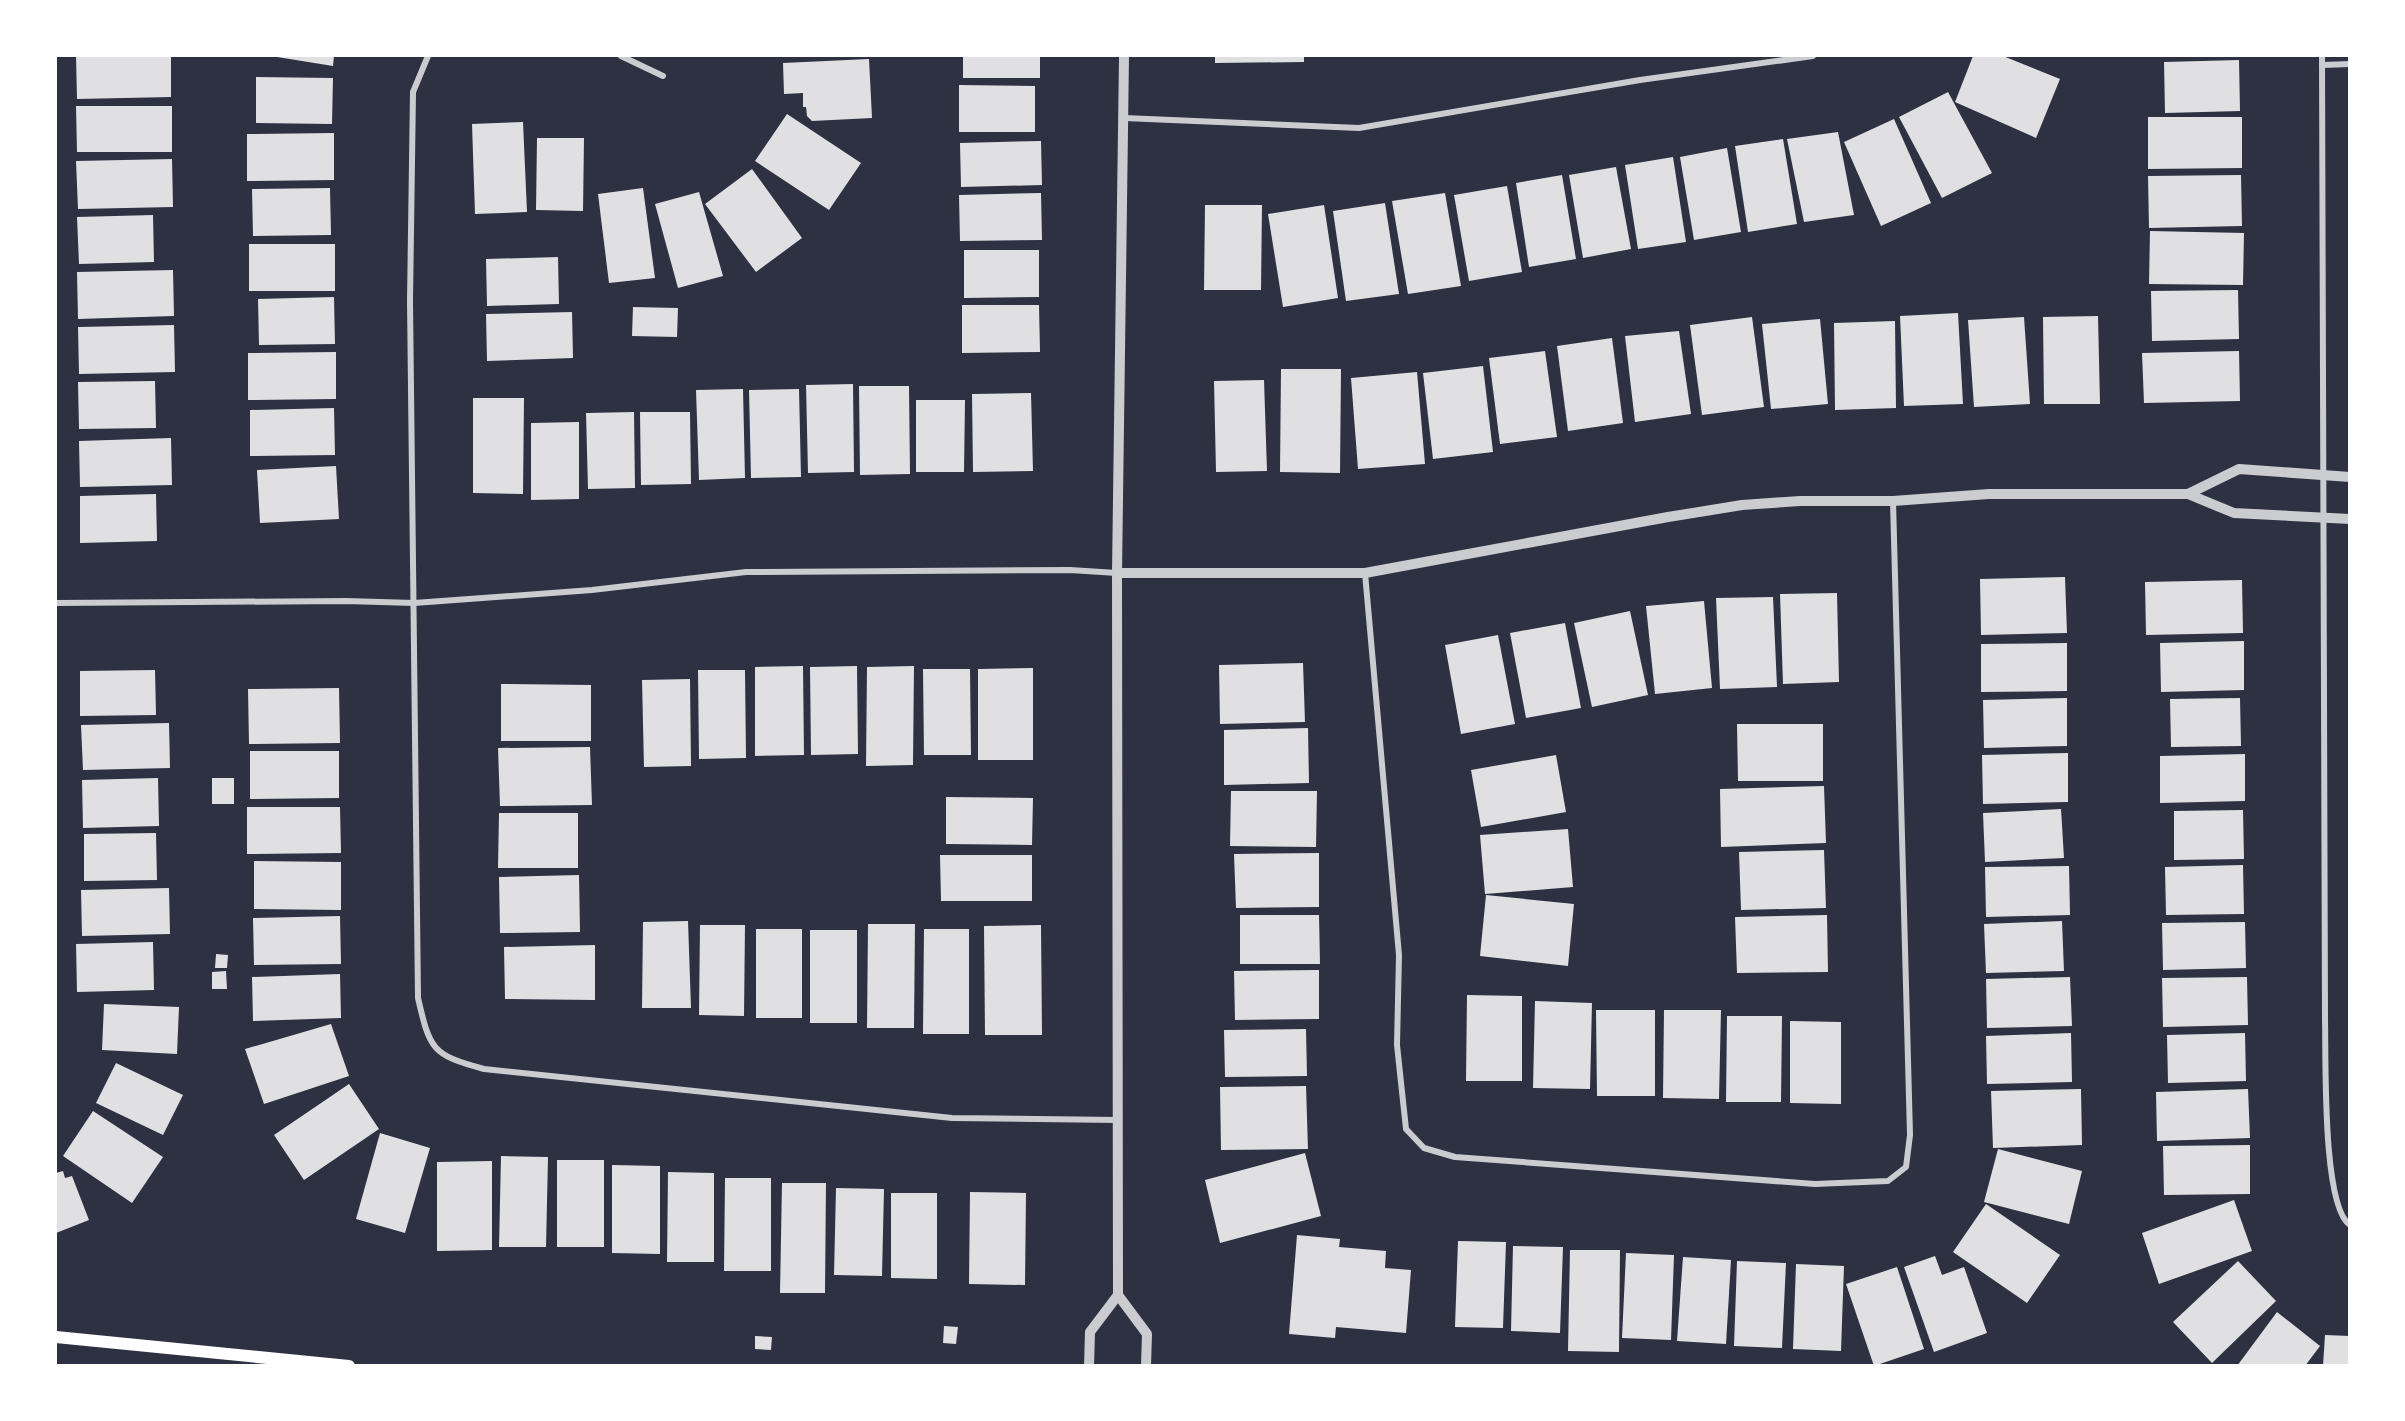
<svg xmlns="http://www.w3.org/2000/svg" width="2405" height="1421" font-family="'Archivo Narrow',sans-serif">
	<rect width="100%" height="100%" fill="#2d3142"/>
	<g fill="#e0e0e3">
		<polygon points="76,56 171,56 171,97 77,99"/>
		<polygon points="271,56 334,56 333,66"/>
		<rect x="963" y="56" width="77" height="22"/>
		<polygon points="1215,56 1304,56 1304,62 1215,63"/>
		<polygon points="1973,56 2003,56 2060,79 2036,138 1955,102"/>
		<polygon points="869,59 872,118 812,121 807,116 806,107 803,107 803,93 784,94 783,63"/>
		<polygon points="2239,60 2240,111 2165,113 2164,62"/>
		<polygon points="256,77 333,78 332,124 256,123"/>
		<polygon points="959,85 1035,86 1035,132 959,132"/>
		<polygon points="1948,92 1992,173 1942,198 1899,117"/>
		<polygon points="76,106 172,106 172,152 77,152"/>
		<polygon points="787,114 861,163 829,210 755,161"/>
		<polygon points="2148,117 2242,117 2242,168 2148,169"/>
		<polygon points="1894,119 1931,203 1881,226 1844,142"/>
		<polygon points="523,122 527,212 475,214 472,124"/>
		<polygon points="1838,132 1854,215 1804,222 1787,139"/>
		<polygon points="334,133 334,180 247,181 247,134"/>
		<polygon points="537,138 584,138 583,211 536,210"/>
		<polygon points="1783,139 1797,224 1748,232 1735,146"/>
		<polygon points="1041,141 1042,185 961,187 960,143"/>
		<polygon points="1727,148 1741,232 1694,240 1680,157"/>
		<polygon points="1673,157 1686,242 1638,249 1625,165"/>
		<polygon points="172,159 173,207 78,209 76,161"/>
		<polygon points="1616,167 1631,249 1583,258 1569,175"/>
		<polygon points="752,169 802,238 756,272 705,204"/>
		<polygon points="1562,175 1576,259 1529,267 1516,183"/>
		<polygon points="2241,175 2242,226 2149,228 2148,176"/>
		<polygon points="1507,186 1522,272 1469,281 1454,195"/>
		<polygon points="330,188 331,235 253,236 252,189"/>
		<polygon points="643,188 655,278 609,283 598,194"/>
		<polygon points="699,192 723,276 678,288 655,204"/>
		<polygon points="1041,193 1042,240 960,241 959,195"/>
		<polygon points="1445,193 1461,286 1408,294 1392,201"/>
		<polygon points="1385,203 1399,294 1346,301 1333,211"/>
		<polygon points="1205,205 1262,205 1261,290 1204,290"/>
		<polygon points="1324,205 1338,298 1283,307 1268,214"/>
		<polygon points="153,215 154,262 79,264 77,217"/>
		<polygon points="2150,231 2244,233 2243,285 2149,284"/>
		<rect x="249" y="244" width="86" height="47"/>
		<polygon points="964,250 1039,250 1039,297 964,298"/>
		<polygon points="558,257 559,304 487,306 486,259"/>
		<polygon points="173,270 174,316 78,319 77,272"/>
		<polygon points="2238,290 2239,339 2152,341 2151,291"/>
		<polygon points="334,297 335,344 259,345 258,299"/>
		<polygon points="962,305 1039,305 1040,352 962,353"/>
		<polygon points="633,307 678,308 677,337 632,336"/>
		<polygon points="572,312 573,358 487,361 486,314"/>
		<polygon points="1958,313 1963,404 1904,406 1900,316"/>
		<polygon points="2098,316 2100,404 2044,404 2043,317"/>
		<polygon points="1752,317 1764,407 1702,415 1690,325"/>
		<polygon points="2024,317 2030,404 1974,407 1968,320"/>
		<polygon points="1820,319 1828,404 1771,409 1762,324"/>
		<polygon points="1895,321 1896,408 1835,410 1834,323"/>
		<polygon points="174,325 175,372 79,374 78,327"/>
		<polygon points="1679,331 1691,414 1635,422 1625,336"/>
		<polygon points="1612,338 1623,423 1568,431 1557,346"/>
		<polygon points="1545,351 1557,437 1500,444 1489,358"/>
		<polygon points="2239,351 2240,401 2144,403 2142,353"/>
		<polygon points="336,352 336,399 248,400 248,353"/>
		<polygon points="1483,366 1493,452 1433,459 1423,373"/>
		<polygon points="1281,369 1341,369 1340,473 1280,472"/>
		<polygon points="1417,372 1425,464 1358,469 1351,378"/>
		<polygon points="1264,380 1267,471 1216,472 1214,381"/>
		<polygon points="155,381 156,428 79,429 78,382"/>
		<polygon points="853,384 854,472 808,473 806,385"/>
		<polygon points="859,386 909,386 910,474 860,475"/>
		<polygon points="743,389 745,478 699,480 696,390"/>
		<polygon points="799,389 801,477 751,478 749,390"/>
		<polygon points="1031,393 1033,471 973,472 972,394"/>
		<polygon points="473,398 524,398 523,494 473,493"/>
		<polygon points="916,400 965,400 964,472 916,472"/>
		<polygon points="334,408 335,455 250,456 250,410"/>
		<polygon points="634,412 635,488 588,489 586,413"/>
		<polygon points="640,412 690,412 691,484 641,485"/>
		<polygon points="579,422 579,499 531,500 531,423"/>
		<polygon points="171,438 172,485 80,487 79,441"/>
		<polygon points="336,466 339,519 260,523 257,470"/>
		<polygon points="156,494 157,541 80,543 80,496"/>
		<polygon points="2065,577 2067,633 1981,635 1980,579"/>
		<polygon points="2242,580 2243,633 2146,635 2145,582"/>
		<polygon points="1837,593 1839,682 1783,684 1780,594"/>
		<polygon points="1773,597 1777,687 1720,689 1716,598"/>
		<polygon points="1704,601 1712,688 1655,694 1646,606"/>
		<polygon points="1630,611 1648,695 1592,707 1574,623"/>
		<polygon points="1565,623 1581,708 1526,718 1510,633"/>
		<polygon points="1498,635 1515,724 1461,734 1445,645"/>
		<polygon points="2244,641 2244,690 2161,692 2160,643"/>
		<polygon points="2067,643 2067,691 1981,692 1981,644"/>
		<polygon points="1303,663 1305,722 1220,724 1219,665"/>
		<polygon points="803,666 804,755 755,756 755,667"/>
		<polygon points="857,666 858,754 811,755 810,667"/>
		<polygon points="914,666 913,765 866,766 867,667"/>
		<polygon points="1033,668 1033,760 978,760 978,669"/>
		<polygon points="923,669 970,669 971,755 924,755"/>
		<polygon points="155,670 156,715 80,716 80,671"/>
		<polygon points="698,670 745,670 746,758 699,759"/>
		<polygon points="690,679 691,766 644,767 642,680"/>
		<polygon points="501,684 591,685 591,741 501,741"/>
		<polygon points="339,688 340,743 249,744 248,689"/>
		<polygon points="2067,698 2067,746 1984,748 1983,700"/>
		<polygon points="2240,698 2241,746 2171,747 2170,699"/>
		<polygon points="169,723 170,768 83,770 81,725"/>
		<polygon points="1737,724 1823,724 1823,781 1738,781"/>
		<polygon points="1308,728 1309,783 1224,785 1224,730"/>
		<polygon points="590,747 592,805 500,806 498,748"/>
		<polygon points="250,751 339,751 339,798 250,799"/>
		<polygon points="2068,753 2068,802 1983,804 1982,755"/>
		<polygon points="2245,754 2245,801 2160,803 2160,756"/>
		<polygon points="1556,755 1566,812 1481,827 1471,770"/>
		<polygon points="158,778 159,826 83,828 82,780"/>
		<rect x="212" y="778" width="22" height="26"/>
		<polygon points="1824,786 1826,843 1721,847 1720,789"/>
		<polygon points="1231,791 1317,791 1316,847 1230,846"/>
		<polygon points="946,797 1033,798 1032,845 946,844"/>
		<polygon points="247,807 340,807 341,853 247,854"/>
		<polygon points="2061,809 2064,858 1985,862 1983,813"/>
		<polygon points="2243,810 2244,859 2174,860 2174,811"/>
		<polygon points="499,813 578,813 578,868 498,868"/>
		<polygon points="1568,829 1573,887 1485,894 1480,835"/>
		<polygon points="156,833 157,880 84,881 84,834"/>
		<polygon points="1824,850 1826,908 1741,910 1739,852"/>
		<polygon points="1319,853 1319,907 1236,908 1234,854"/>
		<polygon points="940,855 1032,855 1032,901 941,901"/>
		<polygon points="254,861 341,862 341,910 254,909"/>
		<polygon points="2243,865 2244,914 2166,915 2165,867"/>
		<polygon points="2069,866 2070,915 1986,917 1985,867"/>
		<polygon points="579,875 580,932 500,933 499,877"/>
		<polygon points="169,888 170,934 82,936 81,890"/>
		<polygon points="1486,895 1574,904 1568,966 1480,956"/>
		<polygon points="1240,915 1319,915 1320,964 1240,964"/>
		<polygon points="1827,915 1828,972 1737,973 1735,917"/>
		<polygon points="340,916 341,964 254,965 253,918"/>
		<polygon points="688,921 691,1008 642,1008 643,922"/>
		<polygon points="2062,921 2064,971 1986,973 1984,924"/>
		<polygon points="2245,922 2246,968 2163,970 2162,923"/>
		<polygon points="868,924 915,924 914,1028 867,1028"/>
		<polygon points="700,925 745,925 744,1016 699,1015"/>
		<polygon points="1041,925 1042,1035 985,1035 984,926"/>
		<rect x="756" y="929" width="46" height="89"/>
		<polygon points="924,929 969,929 969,1034 923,1034"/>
		<rect x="810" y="930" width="47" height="93"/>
		<polygon points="153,942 154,990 77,992 76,944"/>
		<polygon points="595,945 595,1000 505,999 504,947"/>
		<polygon points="216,954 228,955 227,968 215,968"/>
		<polygon points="1319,970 1319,1019 1235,1020 1234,971"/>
		<polygon points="226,971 227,989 212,989 212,972"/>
		<polygon points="340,974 341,1018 253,1021 252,977"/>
		<polygon points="2070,977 2072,1026 1987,1028 1986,979"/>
		<polygon points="2247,977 2248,1025 2163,1027 2162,978"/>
		<polygon points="1467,995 1522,996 1522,1081 1466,1081"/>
		<polygon points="1535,1001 1592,1003 1590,1089 1533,1088"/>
		<polygon points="104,1004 179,1007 177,1054 102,1050"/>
		<polygon points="1596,1010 1655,1010 1655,1096 1597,1096"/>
		<polygon points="1664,1010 1721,1010 1719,1099 1663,1098"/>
		<polygon points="1727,1016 1782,1016 1781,1102 1726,1102"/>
		<polygon points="1790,1021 1841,1022 1841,1104 1790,1103"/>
		<polygon points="331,1024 349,1076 264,1104 245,1049"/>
		<polygon points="1306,1029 1307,1076 1225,1077 1224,1030"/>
		<polygon points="2071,1033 2072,1082 1987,1084 1986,1036"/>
		<polygon points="2245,1033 2246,1081 2168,1083 2167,1035"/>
		<polygon points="116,1063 183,1095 163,1135 96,1103"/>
		<polygon points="349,1084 379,1129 304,1180 274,1135"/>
		<polygon points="1306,1086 1308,1149 1221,1150 1220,1087"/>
		<polygon points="2081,1089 2082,1145 1993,1148 1991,1091"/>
		<polygon points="2248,1089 2250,1138 2157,1141 2156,1092"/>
		<polygon points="93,1111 163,1157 132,1203 63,1156"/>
		<polygon points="380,1133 430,1148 405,1233 356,1219"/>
		<polygon points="2250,1145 2250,1194 2164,1195 2163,1146"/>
		<polygon points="1998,1149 2082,1171 2069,1224 1984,1202"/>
		<polygon points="1305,1153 1321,1216 1220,1243 1205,1180"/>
		<polygon points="501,1156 548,1157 546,1247 499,1247"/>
		<rect x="557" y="1160" width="47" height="87"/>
		<polygon points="492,1161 492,1250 437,1251 437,1162"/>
		<polygon points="612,1165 660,1166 660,1254 612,1253"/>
		<polygon points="63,1171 65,1178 72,1176 89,1220 56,1233 56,1173"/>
		<polygon points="668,1172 714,1173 714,1262 667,1262"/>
		<polygon points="725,1178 771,1178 771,1271 724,1271"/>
		<polygon points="782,1183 826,1183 825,1293 780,1293"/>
		<polygon points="836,1188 884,1189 882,1276 834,1275"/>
		<polygon points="970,1192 1026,1193 1025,1285 969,1284"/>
		<polygon points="891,1193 937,1193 937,1279 891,1278"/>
		<polygon points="2234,1200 2252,1251 2159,1284 2142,1233"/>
		<polygon points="1986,1204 2060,1255 2027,1303 1953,1252"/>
		<polygon points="1297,1235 1340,1239 1339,1247 1386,1251 1385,1268 1411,1270 1406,1333 1336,1327 1335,1338 1289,1334"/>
		<polygon points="1458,1241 1506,1242 1503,1328 1455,1327"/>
		<polygon points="1513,1246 1563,1247 1560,1333 1511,1331"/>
		<polygon points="1570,1250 1620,1250 1619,1352 1568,1351"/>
		<polygon points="1626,1253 1674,1255 1671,1340 1622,1338"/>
		<polygon points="1935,1256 1942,1275 1964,1267 1987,1333 1934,1352 1904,1267"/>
		<polygon points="1683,1257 1731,1260 1726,1344 1677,1341"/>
		<polygon points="1737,1261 1786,1263 1782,1348 1734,1346"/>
		<polygon points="2238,1261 2276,1301 2212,1363 2173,1322"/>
		<polygon points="1796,1264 1844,1266 1841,1351 1793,1349"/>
		<polygon points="1897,1267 1924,1349 1874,1366 1846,1284"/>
		<polygon points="2277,1312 2320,1346 2305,1366 2237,1366"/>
		<polygon points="944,1326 958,1327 956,1344 943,1343"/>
		<polygon points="2325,1335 2350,1336 2350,1366 2323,1366"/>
		<polygon points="755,1336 772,1337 771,1350 755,1349"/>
	</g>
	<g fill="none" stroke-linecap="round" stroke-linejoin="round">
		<g stroke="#caccd0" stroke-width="6">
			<path d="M428,56L413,92L410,301L418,998C430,1050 432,1055 484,1069L952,1118L1118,1120"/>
			<polyline points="621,56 663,76"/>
			<path d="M2322,56L2325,1020C2326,1057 2322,1207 2350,1225"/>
			<polyline points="2322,65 2350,64"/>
			<polyline points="1124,118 1359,128 1640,80 1813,56"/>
			<polyline points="1365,573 1399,955 1397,1045 1406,1129 1424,1148 1455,1157 1815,1184 1888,1181 1906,1167 1910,1135 1893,501"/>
			<polyline points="56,603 346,601 414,603 592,590 746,572 1070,570 1117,573"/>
		</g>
		<g stroke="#caccd0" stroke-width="10">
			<polyline points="1124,56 1117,573 1118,1295 1147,1334 1146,1366"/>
			<polyline points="2188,494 2239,469 2350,477"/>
			<polyline points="1117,573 1365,573 1668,517 1742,505 1800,501 1893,501 1989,494 2188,494 2234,513 2350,519"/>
			<polyline points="1089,1366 1090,1332 1118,1295"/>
		</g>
		<polyline stroke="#fff" stroke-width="12" points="56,1337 349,1366"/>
	</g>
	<rect width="2405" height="1421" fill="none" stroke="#ffffff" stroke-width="114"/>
</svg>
